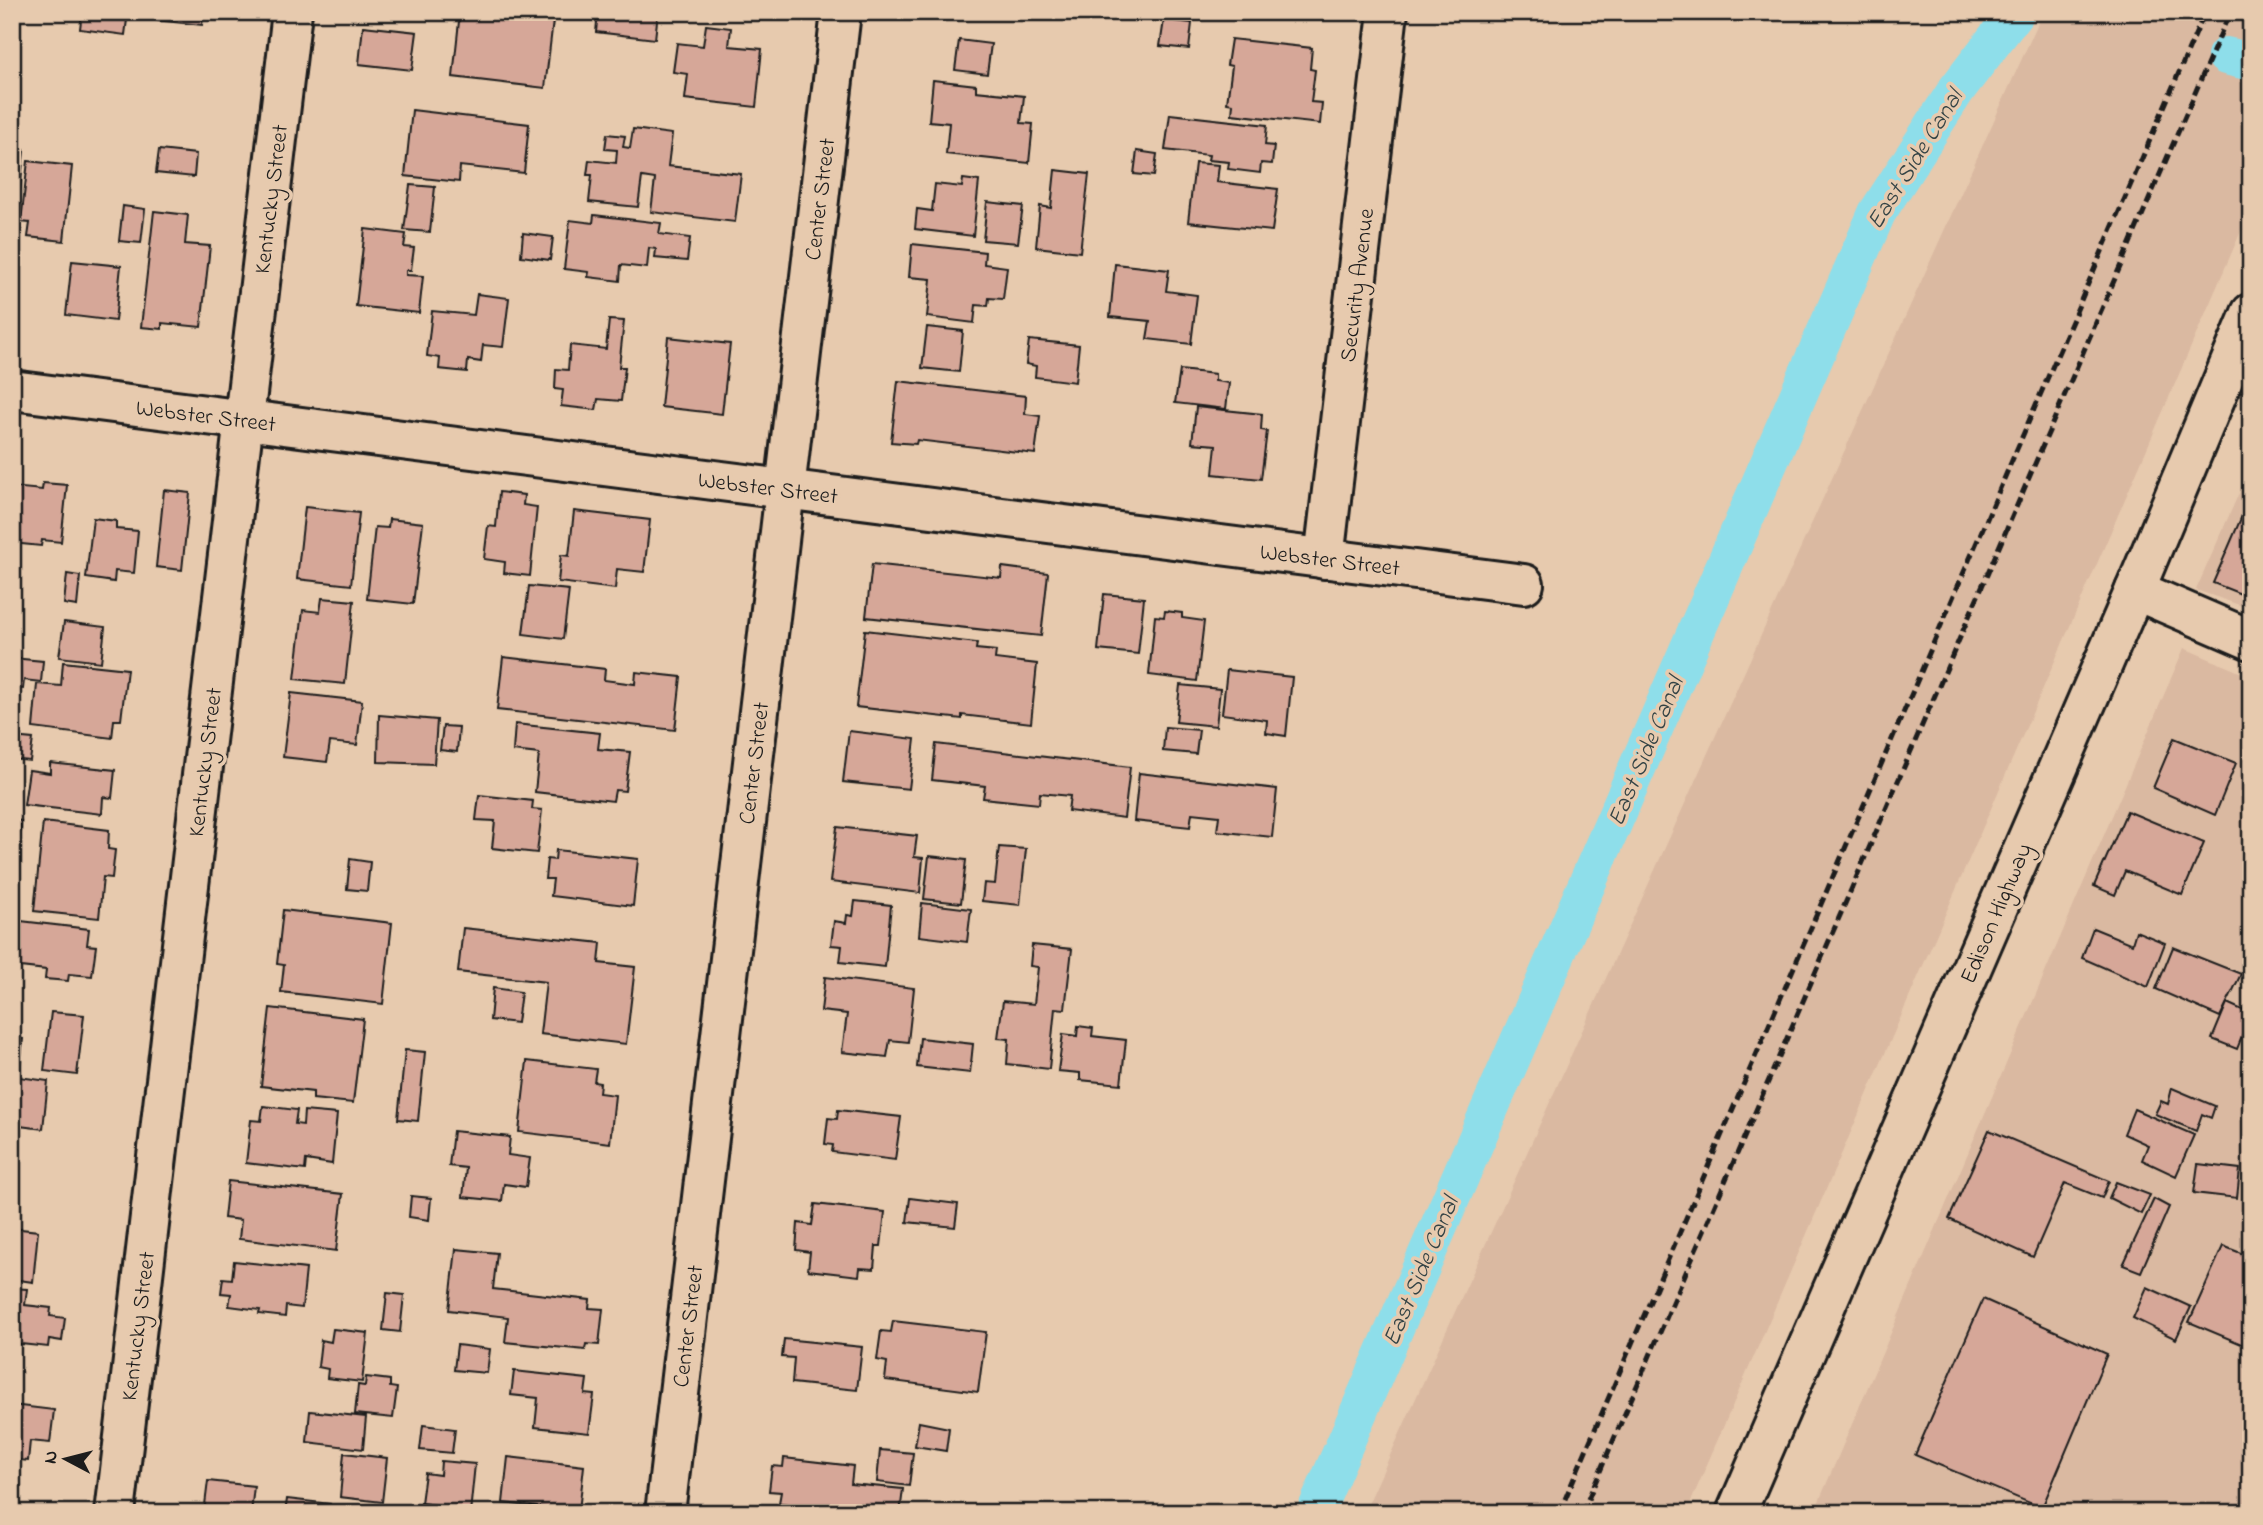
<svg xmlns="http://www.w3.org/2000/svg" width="2263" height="1525" font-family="'Indie Flower',sans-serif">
	<rect width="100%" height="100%" fill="#e7caae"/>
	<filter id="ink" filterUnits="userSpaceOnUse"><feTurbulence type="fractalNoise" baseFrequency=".0143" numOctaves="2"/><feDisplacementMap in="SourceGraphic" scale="14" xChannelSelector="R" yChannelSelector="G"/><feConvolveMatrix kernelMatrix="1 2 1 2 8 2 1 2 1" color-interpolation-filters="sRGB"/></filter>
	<g filter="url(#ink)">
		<g fill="#dab9a1">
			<polygon points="2043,12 2251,12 2251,208 1686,1513 1364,1513"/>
			<polygon points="2251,466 2251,609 2196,590"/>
			<polygon points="2184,648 2251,677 2251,1513 1814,1513"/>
		</g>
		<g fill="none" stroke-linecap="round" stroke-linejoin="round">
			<g stroke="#8edeea" stroke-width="38">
				<polyline points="2226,56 2251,62"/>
				<polyline points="1315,1513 1877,213 1957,89 2016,12"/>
			</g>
		</g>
		<g fill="#d6a798" stroke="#1c1c1c" stroke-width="2">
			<polygon points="82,12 128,12 125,35 80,29"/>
			<polygon points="147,12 204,12 202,25 146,19"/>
			<polygon points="460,12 554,12 545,88 453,77"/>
			<polygon points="598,12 658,12 655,39 596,32"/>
			<polygon points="1164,20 1192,23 1189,49 1160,46"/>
			<polygon points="706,25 731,28 729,46 762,49 756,107 685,99 688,74 673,72 677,43 703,46"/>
			<polygon points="363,26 417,32 412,70 359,64"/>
			<polygon points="1231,39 1312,48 1310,69 1315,70 1311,102 1322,103 1320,124 1232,114 1233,104 1227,103 1232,66 1227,65"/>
			<polygon points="959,40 991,44 987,74 955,70"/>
			<polygon points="933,80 976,85 976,91 1024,96 1021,123 1033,124 1029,163 946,154 949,123 929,121"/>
			<polygon points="412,110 529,124 524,173 460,166 459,182 405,176"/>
			<polygon points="1170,114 1267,125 1265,145 1274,146 1272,164 1261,163 1260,173 1228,169 1229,162 1208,160 1209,155 1165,150"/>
			<polygon points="633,129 672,134 668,166 741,174 735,222 651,212 655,179 642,177 638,207 589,202 592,175 587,175 589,160 616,163 617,150 605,149 607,134 625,136 623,147 630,148"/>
			<polygon points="12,149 24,150 20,190 12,190"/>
			<polygon points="159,150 196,154 194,177 156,173"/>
			<polygon points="1137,151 1157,154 1154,176 1134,174"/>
			<polygon points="28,161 72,166 64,241 28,237 30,223 21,222"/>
			<polygon points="1195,163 1219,165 1217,182 1278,189 1272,231 1188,222"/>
			<polygon points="1055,170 1089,174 1080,252 1036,247 1040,206 1051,208"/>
			<polygon points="963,179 979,181 973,236 915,229 917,209 932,211 935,184 962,187"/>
			<polygon points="410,185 435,187 430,232 404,230"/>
			<polygon points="987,202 1023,206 1018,243 983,240"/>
			<polygon points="123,206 145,209 141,243 119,241"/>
			<polygon points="154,211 188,215 185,244 210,246 201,327 162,323 162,329 141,327"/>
			<polygon points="594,215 661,223 659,234 690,238 687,261 655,258 656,249 649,248 647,268 621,265 620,281 588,277 589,272 564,269 570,220 593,223"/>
			<polygon points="365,229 406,234 404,247 414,248 411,270 406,270 406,275 423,276 419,313 356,306"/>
			<polygon points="523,233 553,237 550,260 521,256"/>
			<polygon points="912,244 985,252 984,264 1007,267 1003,299 989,298 988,306 976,305 974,323 927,317 931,279 909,277"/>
			<polygon points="72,261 121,266 115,321 66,315"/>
			<polygon points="1115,264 1169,270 1166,291 1197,295 1191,344 1147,339 1150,321 1110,317"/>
			<polygon points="477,294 509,298 503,347 483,345 481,362 468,360 467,372 439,369 440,358 427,356 432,311 474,315"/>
			<polygon points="609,320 624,321 619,367 625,367 621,401 598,399 596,410 561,406 563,390 555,389 556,369 568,370 570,345 606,349"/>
			<polygon points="927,327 963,331 959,372 922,368"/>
			<polygon points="668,337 730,344 722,414 661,407"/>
			<polygon points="1029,340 1079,345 1075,382 1035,377 1036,366 1026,364"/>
			<polygon points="1180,370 1215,374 1215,381 1229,383 1226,409 1175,403"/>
			<polygon points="898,381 1026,396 1025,414 1040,416 1035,454 917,440 916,444 891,442"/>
			<polygon points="1196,407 1262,414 1261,430 1267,431 1261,479 1213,474 1216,445 1192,443"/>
			<polygon points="43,483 67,485 61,542 42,540 41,546 12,543 12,487 42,490"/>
			<polygon points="164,490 190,493 182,570 156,567"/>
			<polygon points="499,492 524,495 523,505 537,507 530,576 504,573 505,562 484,559 488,526 496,527"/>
			<polygon points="2251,495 2251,598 2213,583"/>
			<polygon points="305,507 359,513 351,585 297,579"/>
			<polygon points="574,511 650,520 644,572 617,569 615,589 558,582 561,555 569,556"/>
			<polygon points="93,518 116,521 116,529 138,531 134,573 115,571 114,582 86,578"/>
			<polygon points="389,519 423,523 413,604 367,599 375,527 388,528"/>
			<polygon points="872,564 1001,578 1002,567 1048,573 1041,636 866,617"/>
			<polygon points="67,574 80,576 77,606 64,604"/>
			<polygon points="529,586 569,590 563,639 523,634"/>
			<polygon points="1104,594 1144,598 1138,654 1098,650"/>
			<polygon points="322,598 354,601 345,684 295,679 303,610 320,612"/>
			<polygon points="1165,611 1182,613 1182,618 1204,621 1197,681 1149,675 1155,616 1164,617"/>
			<polygon points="64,622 105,627 101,662 59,657"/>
			<polygon points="865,630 977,643 976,649 996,651 995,659 1037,664 1031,723 962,715 962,719 856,707"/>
			<polygon points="503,657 605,669 604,680 635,684 636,672 681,677 675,730 497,710"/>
			<polygon points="12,658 43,661 41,682 24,680 23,689 12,688"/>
			<polygon points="63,662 127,669 121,720 114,720 112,738 33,728 37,684 61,686"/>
			<polygon points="1227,670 1292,677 1286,736 1266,733 1267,720 1222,714"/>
			<polygon points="1180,685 1220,689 1216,726 1176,722"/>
			<polygon points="291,693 362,701 357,745 330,742 327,762 283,757"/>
			<polygon points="379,715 437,720 434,764 378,762"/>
			<polygon points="515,724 600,733 598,749 630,752 625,791 615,790 613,801 535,792 539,754 513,751"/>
			<polygon points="443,726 459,727 457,752 440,750"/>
			<polygon points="1165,727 1199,730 1196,754 1163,751"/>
			<polygon points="849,731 915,739 909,789 843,782"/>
			<polygon points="12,737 33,739 30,761 12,759"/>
			<polygon points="2174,738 2236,763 2215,815 2153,788"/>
			<polygon points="936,744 1130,767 1124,818 1068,811 1070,796 1040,793 1039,804 983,798 985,786 932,780"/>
			<polygon points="50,763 115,770 112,798 103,797 102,814 24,805 29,770 50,773"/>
			<polygon points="1139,773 1277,789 1272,837 1217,831 1219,816 1192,813 1190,827 1134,821"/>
			<polygon points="479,795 533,801 532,809 542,810 537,853 492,848 495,821 476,820"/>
			<polygon points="2127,811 2204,843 2182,895 2125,871 2115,895 2094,886"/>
			<polygon points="12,819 21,821 19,847 12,846"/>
			<polygon points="43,822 109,830 108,849 115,850 112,878 103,877 99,918 34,911"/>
			<polygon points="837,827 917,836 914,857 923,858 920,893 830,882"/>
			<polygon points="999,847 1026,849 1020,905 982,901 984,883 995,884"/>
			<polygon points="556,850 638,859 633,906 551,896 553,879 545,879 547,859 555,860"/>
			<polygon points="929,856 966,860 961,903 924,899"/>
			<polygon points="350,859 370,862 367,891 347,889"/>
			<polygon points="855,901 891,905 885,967 840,962 842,946 831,945 834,921 846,923 847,915 853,916"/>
			<polygon points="922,903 971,909 967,942 919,936"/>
			<polygon points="283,910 392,923 383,1004 281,992 284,965 277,964"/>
			<polygon points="12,920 89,929 87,945 96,946 92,976 69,974 68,981 45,979 46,970 12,966"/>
			<polygon points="463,928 601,943 599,963 635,967 626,1044 540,1034 546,982 458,972"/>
			<polygon points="2093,928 2132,944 2136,931 2165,943 2148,987 2082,958"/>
			<polygon points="1032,945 1072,949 1065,1009 1055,1008 1049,1069 1007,1064 1009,1039 998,1038 1003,1001 1034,1004 1038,967 1030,966"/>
			<polygon points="2173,947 2241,974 2220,1017 2156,989"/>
			<polygon points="825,977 914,988 908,1042 890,1040 887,1057 842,1052 847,1014 821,1011"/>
			<polygon points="493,988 521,992 517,1023 490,1020"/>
			<polygon points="2227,1003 2251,1014 2237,1049 2212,1039"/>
			<polygon points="270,1008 363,1019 353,1103 313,1099 313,1092 261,1086"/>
			<polygon points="51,1012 84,1015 77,1075 44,1071"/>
			<polygon points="1078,1026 1093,1028 1092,1036 1126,1040 1121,1084 1080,1080 1080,1073 1058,1071 1063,1034 1077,1036"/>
			<polygon points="12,1038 23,1039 19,1073 12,1072"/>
			<polygon points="920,1038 973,1044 970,1073 917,1067"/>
			<polygon points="405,1050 425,1052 418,1121 398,1119"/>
			<polygon points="527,1061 596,1069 594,1082 600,1083 599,1093 615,1095 610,1143 519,1132"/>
			<polygon points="12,1076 48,1081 43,1129 12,1125"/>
			<polygon points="2172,1088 2215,1106 2211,1118 2202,1114 2196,1131 2155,1114 2161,1101 2168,1104"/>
			<polygon points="263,1106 297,1110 295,1124 303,1125 304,1111 337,1114 332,1164 306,1160 305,1170 246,1163 251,1120 261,1121"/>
			<polygon points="2134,1109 2194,1135 2176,1176 2142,1160 2148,1145 2124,1134"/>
			<polygon points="838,1110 901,1117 895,1160 832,1152 833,1145 825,1144 828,1118 837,1119"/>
			<polygon points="1989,1130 2109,1181 2102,1198 2065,1183 2033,1257 1949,1219"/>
			<polygon points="453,1131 510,1137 508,1155 530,1158 526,1187 504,1184 502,1201 463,1197 466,1168 449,1166"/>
			<polygon points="2198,1164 2240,1169 2237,1198 2194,1193"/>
			<polygon points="228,1181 343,1194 336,1251 239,1239 241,1220 224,1218"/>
			<polygon points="2116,1182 2150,1195 2141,1214 2109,1198"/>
			<polygon points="411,1196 431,1198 429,1220 409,1217"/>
			<polygon points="910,1198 958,1204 955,1227 907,1222"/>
			<polygon points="2154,1199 2169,1207 2141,1272 2123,1265"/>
			<polygon points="815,1204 885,1212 881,1246 876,1246 874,1269 860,1268 859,1276 808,1270 810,1252 796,1250 798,1223 812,1225"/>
			<polygon points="12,1228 38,1231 33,1282 12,1279"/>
			<polygon points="2223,1246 2251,1257 2251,1348 2189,1322"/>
			<polygon points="456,1249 497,1253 493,1289 590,1300 589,1308 603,1309 599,1345 586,1344 585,1350 505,1342 508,1317 449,1310"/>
			<polygon points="234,1261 306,1269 302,1308 286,1306 285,1317 259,1314 260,1310 229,1306 231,1294 221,1293 223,1278 232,1279"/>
			<polygon points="2147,1287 2191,1307 2176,1339 2133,1318"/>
			<polygon points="12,1288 27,1289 25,1305 51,1308 50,1316 65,1318 62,1341 49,1339 48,1347 12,1343"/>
			<polygon points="387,1293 404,1295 400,1332 383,1330"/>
			<polygon points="1983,1299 2107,1354 2042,1508 1915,1455"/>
			<polygon points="893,1321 986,1332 978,1392 885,1380 887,1362 877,1360 881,1331 891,1332"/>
			<polygon points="333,1329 368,1333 362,1382 327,1378 328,1369 318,1367 321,1340 331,1342"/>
			<polygon points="784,1339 862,1347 857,1390 792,1383 794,1358 782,1357"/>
			<polygon points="457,1345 490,1349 487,1373 454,1370"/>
			<polygon points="514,1371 587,1379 585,1394 594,1395 589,1433 535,1427 538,1398 511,1395"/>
			<polygon points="366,1377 390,1380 390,1387 397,1388 393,1418 355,1414 358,1385 365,1386"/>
			<polygon points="12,1405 54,1410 50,1443 30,1441 28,1461 12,1459"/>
			<polygon points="310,1411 366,1417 363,1449 307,1442"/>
			<polygon points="919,1422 949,1428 946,1451 915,1446"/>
			<polygon points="423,1425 455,1429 452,1453 420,1450"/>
			<polygon points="880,1450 913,1453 909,1486 877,1482"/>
			<polygon points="344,1453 387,1458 382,1502 340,1497"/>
			<polygon points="508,1457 584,1466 579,1511 503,1503"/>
			<polygon points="784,1458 853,1466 851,1484 903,1489 900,1513 844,1513 845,1510 832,1509 832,1513 814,1510 814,1507 779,1503 781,1492 769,1491 772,1466 783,1467"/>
			<polygon points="441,1461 475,1464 470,1513 436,1513 436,1505 421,1503 425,1473 440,1475"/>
			<polygon points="208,1481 254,1486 251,1513 204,1513"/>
			<polygon points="287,1499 330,1504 329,1513 285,1513"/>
		</g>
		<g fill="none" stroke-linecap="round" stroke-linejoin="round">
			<g stroke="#1c1c1c" stroke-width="44">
				<g id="minor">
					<polyline points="12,390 1524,584"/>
					<polyline points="1324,559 1388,12"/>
					<polyline points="2135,590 2251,640"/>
					<polyline points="115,1513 292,12"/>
					<polyline points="665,1513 841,12"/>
				</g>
			</g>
			<g stroke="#1c1c1c" stroke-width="44">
				<polyline id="major" points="1736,1513 2135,590 2251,313"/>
			</g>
			<use href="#minor" stroke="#e7caae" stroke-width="38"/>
			<use href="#major" stroke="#e7caae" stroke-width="38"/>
			<g stroke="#1c1c1c" stroke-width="5" stroke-dasharray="10 5" stroke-linecap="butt">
				<polyline points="1559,1513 2205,12"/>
				<polyline points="1582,1513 2230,12"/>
			</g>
		</g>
	</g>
	<g text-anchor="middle" stroke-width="7" stroke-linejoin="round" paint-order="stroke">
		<g font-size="23" fill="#1c1c1c" stroke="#e7caae">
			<text transform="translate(270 199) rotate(-83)" y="8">Kentucky Street</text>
			<text transform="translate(819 199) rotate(-83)" y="8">Center Street</text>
			<text transform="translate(1356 285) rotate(-83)" y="8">Security Avenue</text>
			<text transform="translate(206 415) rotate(7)" y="8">Webster Street</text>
			<text transform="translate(768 487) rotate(7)" y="8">Webster Street</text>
			<text transform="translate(1330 559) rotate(7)" y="8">Webster Street</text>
			<text transform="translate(204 762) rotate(-83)" y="8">Kentucky Street</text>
			<text transform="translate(753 763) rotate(-83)" y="8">Center Street</text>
			<text transform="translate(1995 913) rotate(-67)" y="8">Edison Highway</text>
			<text transform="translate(137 1326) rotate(-83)" y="8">Kentucky Street</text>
			<text transform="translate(687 1326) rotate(-83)" y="8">Center Street</text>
		</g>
		<g font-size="24" font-style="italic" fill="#334345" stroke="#e7caae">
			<text transform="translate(1914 159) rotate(-58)" y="8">East Side Canal</text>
			<text transform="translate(1645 751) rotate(-67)" y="8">East Side Canal</text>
			<text transform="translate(1420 1271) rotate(-67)" y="8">East Side Canal</text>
		</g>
	</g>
	<rect width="2263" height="1525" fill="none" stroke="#e7caae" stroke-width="42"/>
	<rect x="21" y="21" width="2221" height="1483" fill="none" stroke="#1c1c1c" stroke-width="2.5" filter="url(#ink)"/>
	<g transform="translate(66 1459) rotate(277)" stroke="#e7caae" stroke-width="5" paint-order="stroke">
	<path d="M0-5L12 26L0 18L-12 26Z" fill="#1c1c1c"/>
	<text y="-10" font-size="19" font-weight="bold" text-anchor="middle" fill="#1c1c1c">N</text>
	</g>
</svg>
